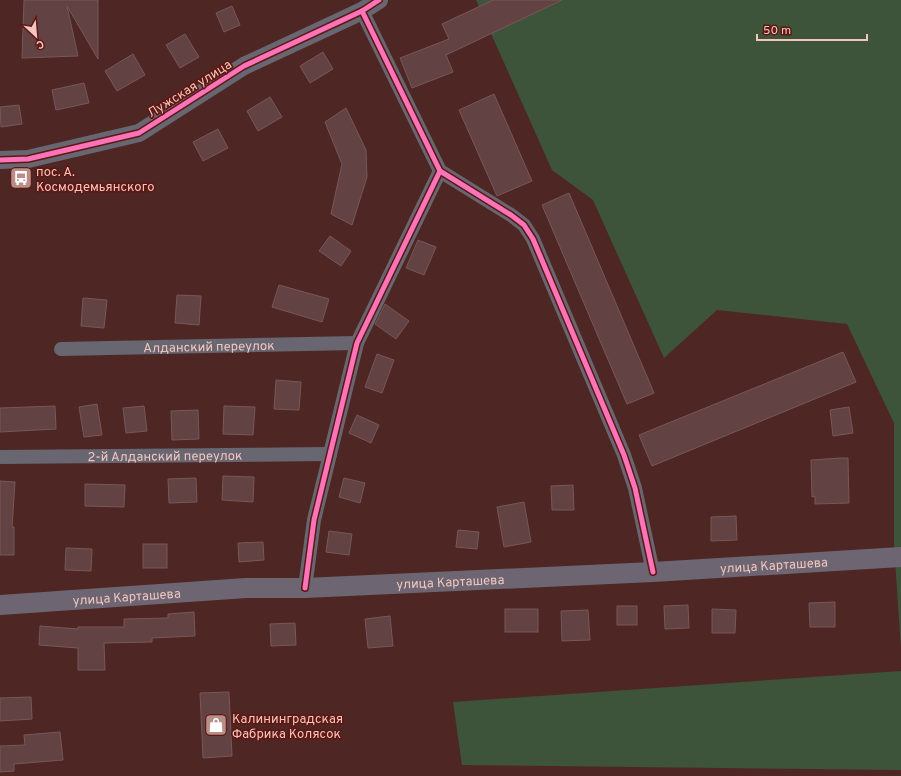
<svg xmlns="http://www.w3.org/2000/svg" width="901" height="776" font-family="Overpass,sans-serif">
	<rect width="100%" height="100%" fill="#4e2724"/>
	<g fill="#3d543b">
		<polygon points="476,0 901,0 901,649 894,545 894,423 847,324 717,310 664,358 593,200 552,170"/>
		<polygon points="901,671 901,770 462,765 453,702"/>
	</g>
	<g fill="#634244" stroke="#785759">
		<polygon points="24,0 98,0 98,59 67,6 78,56 22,58"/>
		<polygon points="493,0 562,0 446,55 453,72 412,88 400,58 449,39 442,24"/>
		<polygon points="232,6 240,25 224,32 216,13"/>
		<polygon points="185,34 199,57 180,68 166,45"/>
		<polygon points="323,52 333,69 310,83 300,66"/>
		<polygon points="133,54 145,75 117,91 105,71"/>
		<polygon points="84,83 89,103 56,110 52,90"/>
		<polygon points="494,94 532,181 497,196 459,110"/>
		<polygon points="270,97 282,117 258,131 247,111"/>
		<polygon points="19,105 22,124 1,127 0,107"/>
		<polygon points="346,108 366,150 367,177 352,225 331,214 342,164 325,122"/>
		<polygon points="218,129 228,148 203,161 193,142"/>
		<polygon points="569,193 654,393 627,404 542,205"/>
		<polygon points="330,236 351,251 341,266 319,251"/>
		<polygon points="418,240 436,247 424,275 406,268"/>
		<polygon points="279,285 329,299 322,322 272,307"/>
		<polygon points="177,295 201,296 199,325 175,323"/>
		<polygon points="83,298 107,300 104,328 81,326"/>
		<polygon points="385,304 409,321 396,339 375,324"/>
		<polygon points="843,352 856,382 652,466 639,435"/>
		<polygon points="377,354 394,360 382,393 365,387"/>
		<polygon points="276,380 301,382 299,410 274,409"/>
		<polygon points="97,404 102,435 84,437 79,407"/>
		<polygon points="55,406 56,429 0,432 0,408"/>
		<polygon points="144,406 147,431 126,433 123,408"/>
		<polygon points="224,406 255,407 253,435 223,434"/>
		<polygon points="849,407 853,433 833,436 830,410"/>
		<polygon points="198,410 199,439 172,440 171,411"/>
		<polygon points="357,415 379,425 371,443 349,433"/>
		<polygon points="841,458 848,458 849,503 815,504 815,496 812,497 811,460"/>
		<polygon points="223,476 254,477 253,502 222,500"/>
		<polygon points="196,478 197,502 169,503 168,479"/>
		<polygon points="344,478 365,483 360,503 339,497"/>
		<polygon points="0,481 15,482 12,527 14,527 14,555 0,555"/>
		<polygon points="85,484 125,485 124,507 85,506"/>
		<polygon points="573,485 574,510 552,510 551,486"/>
		<polygon points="524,502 531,542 504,547 497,507"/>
		<polygon points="736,516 737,540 711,541 711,517"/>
		<polygon points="458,530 479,532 477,549 456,547"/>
		<polygon points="329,531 352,534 349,555 326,552"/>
		<polygon points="263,542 264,560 239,562 238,543"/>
		<rect x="143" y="544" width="24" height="24"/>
		<polygon points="66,548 92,549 91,571 65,570"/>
		<polygon points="835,602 835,627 810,627 809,603"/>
		<polygon points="688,605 689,628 665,629 664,606"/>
		<rect x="617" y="606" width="20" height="19"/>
		<rect x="505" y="609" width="33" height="23"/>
		<polygon points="712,609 736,610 735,633 712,633"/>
		<polygon points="588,610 590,640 562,641 561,611"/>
		<polygon points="194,612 195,636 152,638 152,642 104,643 105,670 78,670 78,648 39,645 40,626 78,629 78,627 124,627 124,619 168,618 168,614"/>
		<polygon points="390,616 393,646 368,648 365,619"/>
		<polygon points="295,623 296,645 271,646 270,624"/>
		<polygon points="229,692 232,756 203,758 200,693"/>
		<polygon points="31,697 32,719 0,721 0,698"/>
		<polygon points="60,732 63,760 14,764 14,771 0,772 0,746 25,745 24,735"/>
	</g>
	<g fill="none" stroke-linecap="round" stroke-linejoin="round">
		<g stroke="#686671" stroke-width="14">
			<polyline points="440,171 511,215 524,225 533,239 624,455 635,488 653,572"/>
			<path id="s1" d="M61,349L357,343"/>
			<path id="s2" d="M0,457L330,454"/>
			<polyline points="305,588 314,520 357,343 440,171 362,11"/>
		</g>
		<polyline stroke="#686671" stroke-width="18" points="0,160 28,159 139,133 244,66 362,11 379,0"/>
		<path stroke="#6d6672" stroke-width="20" id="s3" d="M0,605L246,588H305L653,572L901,557"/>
		<g stroke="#5f1813" stroke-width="8">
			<g id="cycleway">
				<polyline points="0,160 28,159 139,133 244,66 362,11 379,0"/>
				<polyline points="440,171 511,215 524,225 533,239 624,455 635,488 653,572"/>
				<polyline points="305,588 314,520 357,343 440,171 362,11"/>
			</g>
		</g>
		<use href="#cycleway" stroke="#fb73b8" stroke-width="5"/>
	</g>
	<defs>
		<g id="bus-square" transform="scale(1.15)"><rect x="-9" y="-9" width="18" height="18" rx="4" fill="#b98e89" stroke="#5f1813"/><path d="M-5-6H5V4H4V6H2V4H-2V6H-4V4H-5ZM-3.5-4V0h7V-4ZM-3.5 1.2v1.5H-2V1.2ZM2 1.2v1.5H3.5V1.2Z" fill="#fff"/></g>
		<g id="shop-square" transform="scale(1.15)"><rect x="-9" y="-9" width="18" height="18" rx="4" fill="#b98e89" stroke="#5f1813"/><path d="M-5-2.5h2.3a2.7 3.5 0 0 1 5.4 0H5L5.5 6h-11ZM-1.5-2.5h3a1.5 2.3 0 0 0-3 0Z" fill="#fff"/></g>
	</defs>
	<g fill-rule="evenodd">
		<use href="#bus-square" x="21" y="178"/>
		<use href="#shop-square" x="216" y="725"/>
	</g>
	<g text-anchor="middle" stroke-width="3.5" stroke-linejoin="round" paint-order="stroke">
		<g font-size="13" fill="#f2c6bf" stroke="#5f1813">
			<text transform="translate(189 88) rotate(-32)" y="5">Лужская улица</text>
			<text dy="5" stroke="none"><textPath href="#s1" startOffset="148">Алданский переулок</textPath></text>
			<text dy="5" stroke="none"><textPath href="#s2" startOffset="165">2-й Алданский переулок</textPath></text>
			<text dy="5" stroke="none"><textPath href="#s3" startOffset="775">улица Карташева</textPath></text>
			<text dy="5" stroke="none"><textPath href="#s3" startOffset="451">улица Карташева</textPath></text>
			<text dy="5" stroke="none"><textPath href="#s3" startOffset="127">улица Карташева</textPath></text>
		</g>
		<g font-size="13" fill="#f2c6bf" stroke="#5f1813" text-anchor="start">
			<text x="36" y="176">пос. А.<tspan x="36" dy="15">Космодемьянского</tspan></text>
			<text x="232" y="723">Калининградская<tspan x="232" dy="15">Фабрика Колясок</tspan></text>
		</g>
	</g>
	<g transform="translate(36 36) rotate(154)" stroke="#5f1813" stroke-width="3" paint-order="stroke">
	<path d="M0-3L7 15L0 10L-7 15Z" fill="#f2c6bf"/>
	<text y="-6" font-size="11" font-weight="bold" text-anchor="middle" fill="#f2c6bf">С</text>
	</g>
	<path d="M757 34v6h110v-6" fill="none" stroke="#f2c6bf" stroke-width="2"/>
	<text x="763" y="34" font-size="12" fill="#f2c6bf" stroke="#5f1813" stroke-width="3" paint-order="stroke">50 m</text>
</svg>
